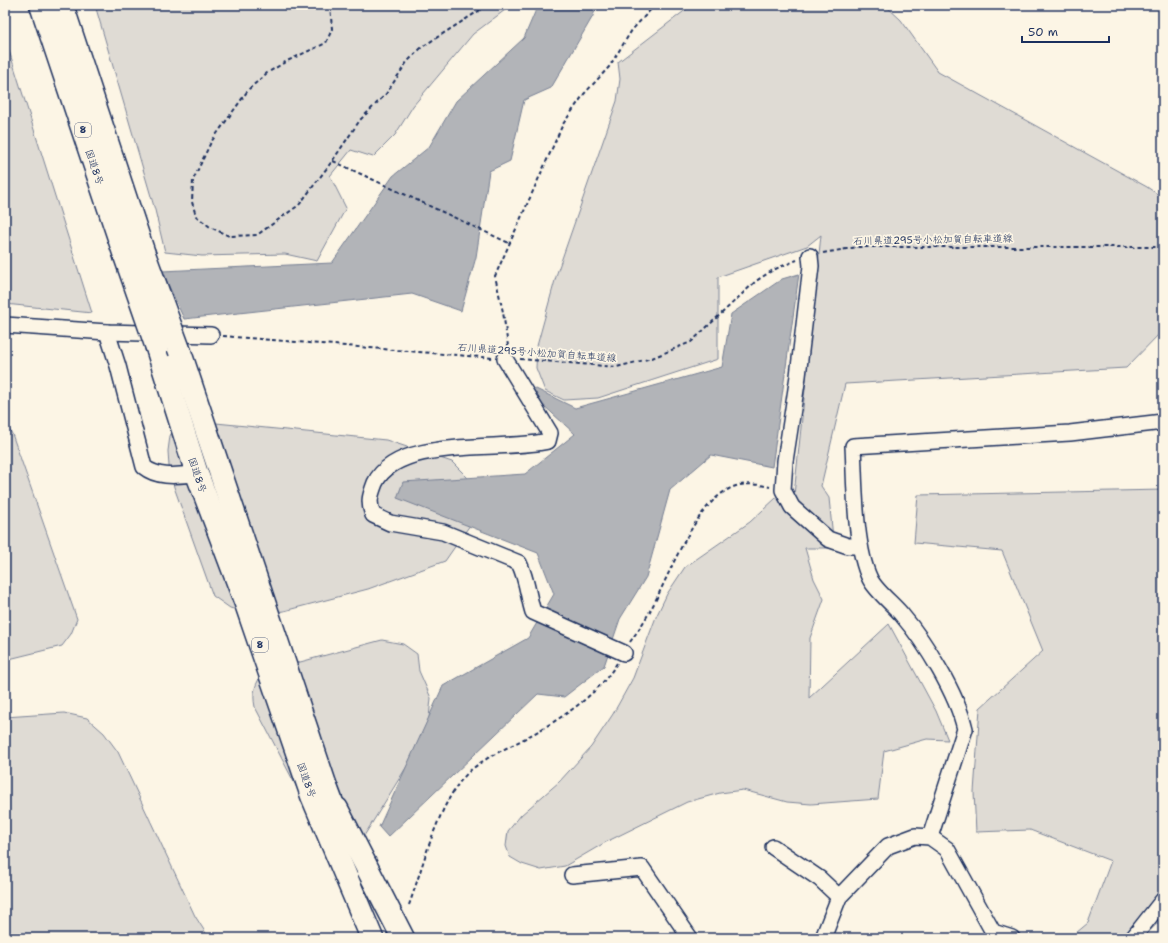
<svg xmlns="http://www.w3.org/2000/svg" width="1168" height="943" font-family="'Shantell Sans','Klee One',sans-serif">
	<rect width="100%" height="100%" fill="#fcf5e5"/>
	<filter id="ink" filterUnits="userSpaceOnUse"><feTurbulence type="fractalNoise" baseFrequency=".025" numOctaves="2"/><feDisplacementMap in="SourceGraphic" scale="8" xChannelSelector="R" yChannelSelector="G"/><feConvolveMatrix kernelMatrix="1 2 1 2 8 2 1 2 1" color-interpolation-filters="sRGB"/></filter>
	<g filter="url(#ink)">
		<g fill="#dfdbd4" stroke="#7d8599">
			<polygon points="95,5 506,5 505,10 473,34 413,106 395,135 373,157 351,150 330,176 346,208 317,261 285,254 202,256 165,252 155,210"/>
			<polygon points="692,5 885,5 901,20 938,72 1147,187 1163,198 1163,330 1126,368 845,384 821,486 829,498 834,548 805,548 814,579 824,599 810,638 809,698 889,624 936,711 948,740 927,739 884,751 878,799 811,804 787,802 743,790 720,793 687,802 606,842 565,866 541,870 522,864 510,857 506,846 508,831 521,815 559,782 591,747 613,714 633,678 656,617 667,594 685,567 750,522 776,498 794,495 821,235 807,246 718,277 718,359 598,398 564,400 545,391 536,368 537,346 557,273 617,101 620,79 618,62"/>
			<polygon points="5,38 92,313 5,304"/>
			<polygon points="186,420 386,440 452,462 471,481 477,515 445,561 368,589 284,611 252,614 230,608 213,596 174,487 169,466 168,451 170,436 176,424"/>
			<polygon points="5,422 12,434 77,619 71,634 62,646 5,660"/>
			<polygon points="1163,490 1163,918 1142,938 1070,938 1088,923 1111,861 1030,830 976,832 974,792 980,708 1043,651 1002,551 914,543 918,495"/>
			<path d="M382,640L403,644L417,654L419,671L431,698L429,718L407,766L364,836L349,852L322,836L255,707C252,692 255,685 263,672Z"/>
			<polygon points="64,713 87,718 104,733 118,752 195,916 209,938 5,938 5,717"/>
		</g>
		<g fill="#b2b4b8" stroke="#767f94">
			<polygon points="538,5 597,5 593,16 551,88 524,100 510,161 489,171 476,257 461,311 412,294 184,319 162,271 332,263 393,176 429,147 456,101 524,38"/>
			<polygon points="799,274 772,467 711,455 670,490 646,577 620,619 604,666 564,697 538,694 388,837 379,827 443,686 528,638 554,594 538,553 397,498 403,482 525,474 575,434 530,393 534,388 575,408 722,367 731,314 782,279"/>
		</g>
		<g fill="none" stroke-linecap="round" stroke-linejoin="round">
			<g stroke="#1b2f5e" stroke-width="18">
				<g id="minor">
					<polyline points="810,256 811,266 798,376 785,461 783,490 792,507 828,539 848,546 860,546"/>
					<polyline points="5,325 107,332 211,335"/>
					<path d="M107,332L118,366L144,467C159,479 180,475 197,474"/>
					<path d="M505,359L550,433L548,441C504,452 398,435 375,483C370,496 368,502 373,515L390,523L443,532L519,563C527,579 528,596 533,612L624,653"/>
					<path d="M930,837L965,729C957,694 926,643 902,615C893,604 876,591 870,579C854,546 855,483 853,446L1070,433L1163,422"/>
					<polyline points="773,847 820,879 839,897"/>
					<polyline points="572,875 642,868 690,938"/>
					<polyline points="823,938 839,897 888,846 915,836 930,837 947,849 993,932 1012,938"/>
					<polyline points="1133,938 1163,900"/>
				</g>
			</g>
			<g stroke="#1b2f5e" stroke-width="25">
				<g id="highway">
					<polyline points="41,5 125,256"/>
					<polyline points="62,5 143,251"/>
					<polyline points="157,348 197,474 245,601 312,796 372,938"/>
					<polyline points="180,352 325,784 340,824"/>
					<polyline points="337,809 403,938"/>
				</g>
			</g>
			<g stroke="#1b2f5e" stroke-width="2" stroke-dasharray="4 3" stroke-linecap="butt">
				<polyline points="330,5 332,29 326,43 287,61 267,73 249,89 211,142 193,180 192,202 196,216 210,227 229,236 257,235 299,205 333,160 360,120 386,94 407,62 422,47 488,5"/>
				<polyline points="333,161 509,243"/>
				<polyline points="823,253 858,247 1163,247"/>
				<polyline points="223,336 493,358"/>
				<polyline points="508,346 503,312 495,276 563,124 584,94 609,67 632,30 655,5"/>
				<polyline points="520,359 617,367 652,358 691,342 756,281 773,270 797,260"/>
				<path d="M630,642C637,632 644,622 650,611C670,575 692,508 729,489C741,482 757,484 770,487"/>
				<path d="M409,905C424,864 439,797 472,769C487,757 505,749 522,740C557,721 596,698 617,663"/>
			</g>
			<use href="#minor" stroke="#fcf5e5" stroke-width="15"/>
			<use href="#highway" stroke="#fcf5e5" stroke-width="22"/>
			<g stroke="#1b2f5e" stroke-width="25" stroke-linecap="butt">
				<g id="highway-bridge">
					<polyline points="143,251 180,352"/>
					<polyline points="125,256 157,348"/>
				</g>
			</g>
			<use href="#highway-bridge" stroke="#fcf5e5" stroke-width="22"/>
		</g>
	</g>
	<g text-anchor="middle" stroke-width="3.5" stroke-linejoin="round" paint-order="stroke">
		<g fill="#fcf5e5" stroke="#5e6a86" stroke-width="1">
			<rect x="75" y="123" width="16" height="14" rx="3"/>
			<rect x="252" y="638" width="16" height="14" rx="3"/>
		</g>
		<g font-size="9" font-weight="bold" fill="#1b2f5e">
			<text x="83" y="133">8</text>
			<text x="260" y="648">8</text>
		</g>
		<g font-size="10" fill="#1b2f5e" stroke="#fcf5e5">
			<text transform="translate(95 167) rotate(71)" y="4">国道8号</text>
			<text transform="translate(933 239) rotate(-1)" y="4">石川県道295号小松加賀自転車道線</text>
			<text transform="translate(537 352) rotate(4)" y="4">石川県道295号小松加賀自転車道線</text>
			<text transform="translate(198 475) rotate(71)" y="4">国道8号</text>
			<text transform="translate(307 780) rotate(70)" y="4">国道8号</text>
		</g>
	</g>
	<rect width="1168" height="943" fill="none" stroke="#fcf5e5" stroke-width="20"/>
	<rect x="10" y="10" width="1148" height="923" fill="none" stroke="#1b2f5e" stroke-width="1.5" filter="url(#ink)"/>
	<path d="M1022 36v6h87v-6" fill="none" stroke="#1b2f5e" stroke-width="2"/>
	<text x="1028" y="36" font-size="12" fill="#1b2f5e" stroke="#fcf5e5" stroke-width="3" paint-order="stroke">50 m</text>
</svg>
